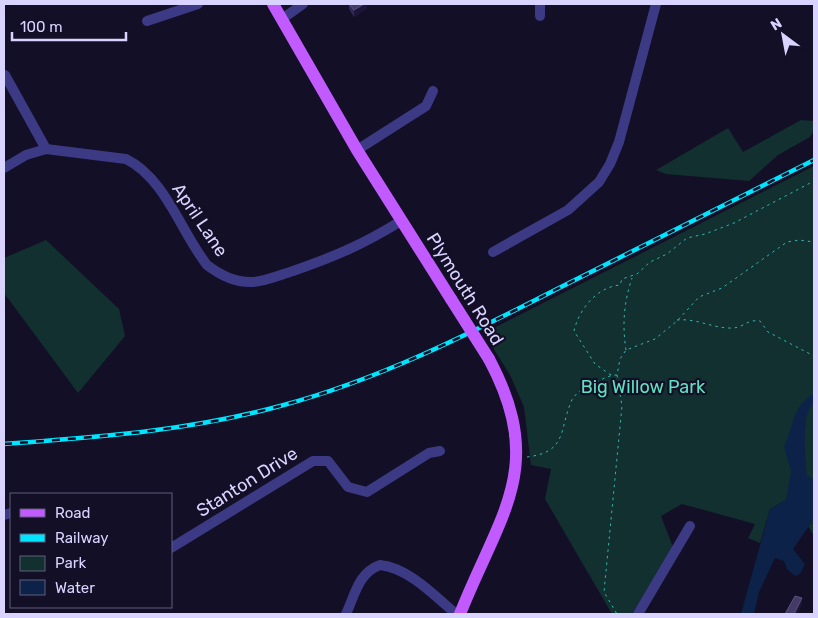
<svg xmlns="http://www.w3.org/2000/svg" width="818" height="618" font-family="Rubik,sans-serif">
	<rect width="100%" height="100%" fill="#130f26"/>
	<g fill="#12302f">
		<polygon points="801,120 814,121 814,130 810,137 778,155 749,181 666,174 656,170 728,128 743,152"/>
		<polygon points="814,166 814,536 788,493 786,500 770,509 760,543 748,538 755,524 682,504 661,516 673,547 632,614 612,614 545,499 551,469 531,465 524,407 510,375 484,333"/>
		<polygon points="46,240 119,309 125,336 78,393 4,293 4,258"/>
	</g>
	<path fill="#0c2248" d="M814,394C814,408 810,405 807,415C803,435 805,456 807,476L814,479V519L793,549L805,564L800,574L795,576L787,569L784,561L775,558L759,592L754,614H741L770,509L786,500L791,472L784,446C794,427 792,405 814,394Z"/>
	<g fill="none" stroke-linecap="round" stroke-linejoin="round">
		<g stroke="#2fb8b0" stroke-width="1" stroke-dasharray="2.5 4" stroke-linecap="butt">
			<path d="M677,320C697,318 714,329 733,328C745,327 747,319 760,321L768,332L814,356"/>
			<path d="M626,350C622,324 624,302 632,278"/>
			<path d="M611,375L595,364L574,331C579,309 597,287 620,285L622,279L637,274L650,262L667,254L687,238L705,234L734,223L814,181"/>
			<polyline points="617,375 622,406 604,592 617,614"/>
			<path d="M527,457C567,452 559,431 571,402C575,392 586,387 595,383C602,379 609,375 617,375L620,359L626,350L655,339L677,321L699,297L722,288L787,242L799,240L814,242"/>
		</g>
		<g stroke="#3d3a85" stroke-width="10">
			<polyline points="540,4 540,16"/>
			<polyline points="282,19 303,4"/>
			<polyline points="147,21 198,4"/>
			<polyline points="5,75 46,149"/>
			<polyline points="357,150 426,106 433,91"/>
			<path d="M4,168L26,155L46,149L126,159C165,178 181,232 207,265C220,275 236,283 253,282C267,281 280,275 293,271C336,256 362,245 401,221"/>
			<polyline points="493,252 568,210 599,182 610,164 619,142 656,4"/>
			<polyline points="4,515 11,513"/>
			<polyline points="171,548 313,461 328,461 348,487 367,492 429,453 440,451"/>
			<path d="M346,614C355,595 358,573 380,565C409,568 435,596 456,614"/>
			<polyline points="638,614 690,526"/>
		</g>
		<g stroke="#c25bff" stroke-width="12">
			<polyline points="273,4 357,150 451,299"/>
			<path d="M460,614C500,513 547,468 489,359"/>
		</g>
		<g stroke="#00e5ff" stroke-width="4.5">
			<path id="rail" d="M4,444C97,437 189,431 280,406C378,380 467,335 557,289C643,246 728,203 814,160"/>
		</g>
		<use href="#rail" stroke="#130f26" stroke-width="2.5" stroke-dasharray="8" stroke-linecap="butt"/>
		<polyline stroke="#c25bff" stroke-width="12" points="451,299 489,359"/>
	</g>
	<polygon fill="#312854" points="349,4 367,4 367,8 354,17 349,9"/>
	<g fill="#1d163a">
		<polygon points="364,4 367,4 367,8 354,17 354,10"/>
		<polygon points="802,598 802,605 797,614 794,614"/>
	</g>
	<g fill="#433a66" stroke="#5a527e">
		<polygon points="349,4 364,4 354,10"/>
		<polygon points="795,596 802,598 794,614 785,614"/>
	</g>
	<g text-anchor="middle" stroke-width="4.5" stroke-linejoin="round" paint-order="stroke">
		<g font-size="18" fill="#d9d4ff" stroke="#130f26">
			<text transform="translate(200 220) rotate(56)" y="6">April Lane</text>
			<text transform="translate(465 289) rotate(58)" y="6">Plymouth Road</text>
			<text transform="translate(247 482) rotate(-32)" y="6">Stanton Drive</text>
		</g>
		<g font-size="18" fill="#5fe0c0" stroke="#130f26">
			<text x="643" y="393">Big Willow Park</text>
		</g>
	</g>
	<rect width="818" height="618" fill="none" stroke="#d9d4ff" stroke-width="10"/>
	<rect x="10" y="493" width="162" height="115" fill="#130f26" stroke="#625e7d"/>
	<rect x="20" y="509" width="25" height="8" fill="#c25bff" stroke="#625e7d"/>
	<text x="55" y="518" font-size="15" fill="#d9d4ff">Road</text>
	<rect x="20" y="534" width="25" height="8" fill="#00e5ff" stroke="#625e7d"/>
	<text x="55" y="543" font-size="15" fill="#d9d4ff">Railway</text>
	<rect x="20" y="556" width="25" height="15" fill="#12302f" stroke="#625e7d"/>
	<text x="55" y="568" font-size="15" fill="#d9d4ff">Park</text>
	<rect x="20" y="580" width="25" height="15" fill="#0c2248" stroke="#625e7d"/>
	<text x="55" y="593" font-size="15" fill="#d9d4ff">Water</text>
	<g transform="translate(783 35) rotate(328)" stroke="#130f26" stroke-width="4" paint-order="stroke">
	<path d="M0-4L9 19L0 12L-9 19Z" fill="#d9d4ff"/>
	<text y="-8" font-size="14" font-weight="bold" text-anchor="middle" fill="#d9d4ff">N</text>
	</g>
	<path d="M12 32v8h114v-8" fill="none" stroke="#d9d4ff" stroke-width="2.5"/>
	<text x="20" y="32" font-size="15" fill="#d9d4ff" stroke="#130f26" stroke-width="4" paint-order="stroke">100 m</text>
</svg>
